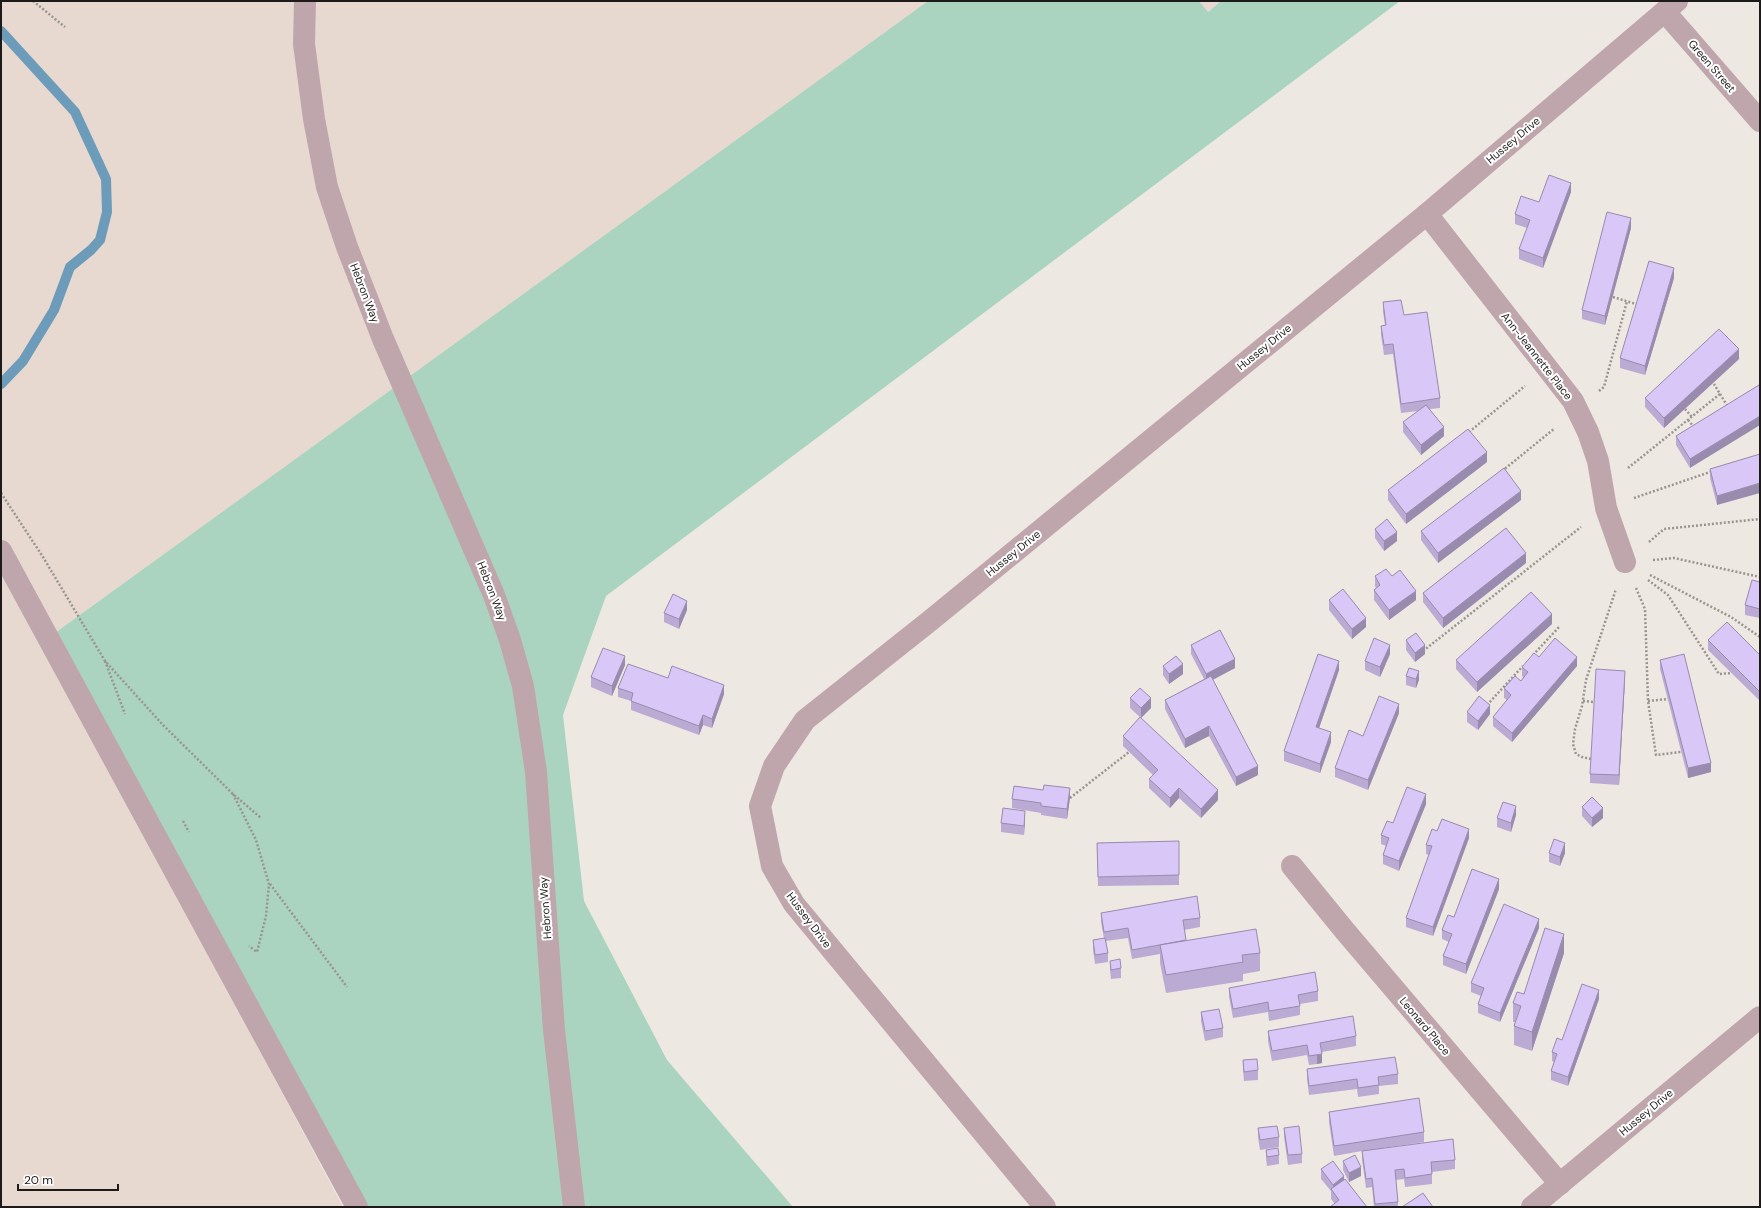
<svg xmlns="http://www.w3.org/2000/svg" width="1761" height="1208" font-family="'DM Sans',sans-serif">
	<rect width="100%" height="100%" fill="#eee8e2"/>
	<g fill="#e7d9cf">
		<polygon points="1,1 928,1 48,638 1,551"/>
		<polygon points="1199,1 1221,1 1208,12"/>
		<polygon points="1,565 43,644 343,1207 1,1207"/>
	</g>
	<polygon fill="#abd4c0" points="928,1 1199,1 1208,12 1221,1 1400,1 606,596 563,715 584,901 667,1060 793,1207 353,1207 48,638"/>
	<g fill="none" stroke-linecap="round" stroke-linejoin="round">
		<polyline stroke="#6d9bba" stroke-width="10" points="1,31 75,112 106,179 107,212 100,240 91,250 70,267 54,310 23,361 1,384"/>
		<g stroke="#98948f" stroke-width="2.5" stroke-dasharray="2 2" stroke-linecap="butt">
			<polyline points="33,1 65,27"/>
			<polyline points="1613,297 1639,305"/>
			<polyline points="1599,391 1604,387 1627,301"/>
			<polyline points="1720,394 1728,407"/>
			<polyline points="1685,409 1692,417"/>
			<polyline points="1688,420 1694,427"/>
			<polyline points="1469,432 1525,386"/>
			<polyline points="1628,468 1720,394 1714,384"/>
			<polyline points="1502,471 1554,429"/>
			<polyline points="1,493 43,557 105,661 163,725 233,794 261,818"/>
			<polyline points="1634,498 1713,471"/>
			<polyline points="1649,542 1664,529 1760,519"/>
			<polyline points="1653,560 1674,558 1760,577"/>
			<polyline points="1650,575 1731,617 1760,637"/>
			<polyline points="1648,580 1668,595 1719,674 1732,673"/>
			<polyline points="1636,588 1645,609 1648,701 1656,755 1681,752"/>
			<polyline points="1423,651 1581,527"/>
			<polyline points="1533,655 1560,626"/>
			<polyline points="105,661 125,714"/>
			<polyline points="1583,701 1594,702"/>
			<polyline points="1648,701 1668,699"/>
			<polyline points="1487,705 1523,666"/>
			<polyline points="1591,759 1582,757 1576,754 1573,744 1575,729 1582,706 1586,680 1616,589"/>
			<polyline points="233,794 256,840 269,884 266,916 257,952 249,946"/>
			<polyline points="1070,798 1129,752"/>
			<polyline points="183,821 189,832"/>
			<polyline points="270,884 347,987"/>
		</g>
		<g stroke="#bfa6ac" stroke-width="22">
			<polyline points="305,1 304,44 314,119 327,187 347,247 383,339 494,595 510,640 523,686 536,772 554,1030 574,1207"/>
			<polyline points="1665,12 1760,121"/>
			<polyline points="1427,214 1573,401 1588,432 1598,461 1606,508 1625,562"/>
			<polyline points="1,551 357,1207"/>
			<polyline points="1292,866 1345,931 1560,1184"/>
			<polyline points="1045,1207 794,904 772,866 760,806 774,766 805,720 931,620 1427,214 1677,1"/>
			<polyline points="1532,1207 1760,1017"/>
		</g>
	</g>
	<g fill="#bbabd4">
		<polygon points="1571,192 1543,268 1519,259 1519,249 1527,228 1515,224 1515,214 1539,202"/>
		<polygon points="1631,228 1605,325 1582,319 1582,310"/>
		<polygon points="1674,278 1645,375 1620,368 1620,358"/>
		<polygon points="1383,302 1404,315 1440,398 1440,408 1430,409 1444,436 1421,455 1403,432 1403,422 1418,411 1401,413 1393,354 1384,355 1381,335 1381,326 1385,325 1383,312"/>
		<polygon points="1739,359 1664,428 1645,407 1645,398"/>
		<polygon points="1759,385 1690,468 1676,445 1676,436"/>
		<polygon points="1760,454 1717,505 1710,478 1710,469"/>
		<polygon points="1487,462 1406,524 1388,500 1388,490"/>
		<polygon points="1521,500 1438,563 1421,540 1421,531"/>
		<polygon points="1375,529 1397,541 1384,551 1375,538"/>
		<polygon points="1526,563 1443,628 1423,602 1423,593"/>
		<polygon points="1375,576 1392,576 1416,600 1389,620 1374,600 1374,590 1376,588 1375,586"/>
		<polygon points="1760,582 1760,618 1745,615 1745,605"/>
		<polygon points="1329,600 1366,627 1352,639 1329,610"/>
		<polygon points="687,610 679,629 664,622 664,613"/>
		<polygon points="1552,624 1477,692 1456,669 1456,660"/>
		<polygon points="1406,640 1425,654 1415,662 1406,650"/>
		<polygon points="1708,640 1760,655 1760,701 1708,650"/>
		<polygon points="1191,645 1235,668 1213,680 1258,775 1236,786 1209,736 1185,748 1165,709 1165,700 1204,679 1191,654"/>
		<polygon points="1390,654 1380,677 1365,670 1365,661"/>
		<polygon points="1539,657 1577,666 1512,742 1493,726 1493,717 1507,700 1504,698 1504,688 1521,681 1523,677 1522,676 1522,667"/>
		<polygon points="1660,660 1711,772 1688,778 1660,669"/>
		<polygon points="625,665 612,696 591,687 591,677"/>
		<polygon points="1163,666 1183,674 1169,684 1163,675"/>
		<polygon points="1409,668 1419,680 1416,688 1406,685 1406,676"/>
		<polygon points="1339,670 1319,728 1331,742 1320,773 1284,761 1284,751"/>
		<polygon points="668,678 724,694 712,728 703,725 699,735 631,710 631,701 618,697 618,688"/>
		<polygon points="1625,680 1619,785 1590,783 1590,774"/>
		<polygon points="1130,698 1151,708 1141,718 1130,708"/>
		<polygon points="1467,712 1490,714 1478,730 1467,722"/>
		<polygon points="1399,713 1368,790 1335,777 1335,768 1363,736"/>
		<polygon points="1123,736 1218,800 1201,818 1179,798 1170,808 1149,788 1149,779 1153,775 1123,746"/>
		<polygon points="1070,798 1067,819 1041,815 1041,813 1012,808 1012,799"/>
		<polygon points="1426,804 1399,871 1383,864 1383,855 1386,846 1381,844 1381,835 1393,823"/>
		<polygon points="1582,807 1603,818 1592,827 1582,816"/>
		<polygon points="1516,815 1511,832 1497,827 1497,818"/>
		<polygon points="1025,820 1024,835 1001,832 1001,823"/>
		<polygon points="1437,831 1469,838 1433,936 1406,927 1406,918 1429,855 1426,854 1426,845"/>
		<polygon points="1179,841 1179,885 1098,886 1097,843"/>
		<polygon points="1549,853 1565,853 1560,866 1549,862"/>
		<polygon points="1499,889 1466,974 1443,965 1443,956 1449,942 1442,939 1442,930 1454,917"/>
		<polygon points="1101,913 1200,918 1200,927 1184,930 1186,940 1260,953 1260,971 1243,974 1243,981 1166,993 1160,963 1160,954 1132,959 1128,938 1106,941 1108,953 1108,962 1095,964 1093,950 1093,940 1104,939 1101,922"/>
		<polygon points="1539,928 1500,1022 1478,1013 1478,1004 1481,996 1471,992 1471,983"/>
		<polygon points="1564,953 1532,1051 1514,1045 1514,1026 1515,1022 1513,1022 1513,1003"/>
		<polygon points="1110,961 1121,968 1121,978 1111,979 1110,970"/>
		<polygon points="1229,988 1318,991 1318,1001 1300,1004 1300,1015 1269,1021 1268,1012 1233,1018 1229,997"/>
		<polygon points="1599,999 1568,1086 1551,1080 1551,1071 1554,1062 1552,1061 1552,1052"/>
		<polygon points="1201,1012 1223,1028 1223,1037 1205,1041 1201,1021"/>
		<polygon points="1268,1031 1356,1036 1356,1046 1322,1052 1322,1063 1317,1064 1309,1065 1307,1055 1272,1061 1268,1041"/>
		<polygon points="1243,1060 1258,1070 1258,1080 1244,1081 1243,1070"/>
		<polygon points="1307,1069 1398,1074 1398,1084 1379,1086 1379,1094 1358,1097 1357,1089 1309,1095 1307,1079"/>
		<polygon points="1329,1112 1424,1132 1424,1142 1383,1148 1455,1160 1455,1169 1432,1172 1432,1184 1405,1187 1404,1179 1396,1180 1398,1202 1398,1207 1374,1207 1372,1187 1366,1188 1362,1160 1362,1151 1334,1156 1329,1122"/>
		<polygon points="1258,1128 1279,1137 1279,1147 1260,1150 1258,1137"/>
		<polygon points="1284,1128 1302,1154 1302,1163 1288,1165 1284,1137"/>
		<polygon points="1266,1150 1279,1155 1279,1164 1267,1166 1266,1159"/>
		<polygon points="1343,1161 1361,1176 1349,1182 1343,1170"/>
		<polygon points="1321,1169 1344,1179 1367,1207 1335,1204 1331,1199 1331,1191 1321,1179"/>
	</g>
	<g fill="#988bad">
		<polygon points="1571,183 1571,192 1543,268 1543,258"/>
		<polygon points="1631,218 1631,228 1605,325 1605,316"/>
		<polygon points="1674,268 1674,278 1645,375 1645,366"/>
		<polygon points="1739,349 1739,359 1664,428 1664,418"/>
		<polygon points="1760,416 1760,425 1690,468 1690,459"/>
		<polygon points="1444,427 1444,436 1421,455 1421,445"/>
		<polygon points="1487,452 1487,462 1406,524 1406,514"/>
		<polygon points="1760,483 1760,493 1717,505 1717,496"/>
		<polygon points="1521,491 1521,500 1438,563 1438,553"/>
		<polygon points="1397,532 1397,541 1384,551 1384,541"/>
		<polygon points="1526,553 1526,563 1443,628 1443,618"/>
		<polygon points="1416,591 1416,600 1389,620 1389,610"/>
		<polygon points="687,601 687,610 679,629 679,619"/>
		<polygon points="1552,614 1552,624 1477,692 1477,682"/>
		<polygon points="1366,618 1366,627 1352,639 1352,629"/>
		<polygon points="1390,645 1390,654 1380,677 1380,667"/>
		<polygon points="1425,645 1425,654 1415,662 1415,653"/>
		<polygon points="625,656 625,665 612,696 612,686"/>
		<polygon points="1577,657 1577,666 1512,742 1512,733"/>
		<polygon points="1235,659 1235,668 1206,683 1206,674"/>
		<polygon points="1339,661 1339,670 1316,737 1316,727"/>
		<polygon points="1183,664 1183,674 1169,684 1169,674"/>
		<polygon points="1419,671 1419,680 1416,688 1416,679"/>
		<polygon points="1625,671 1625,680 1619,785 1619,775"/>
		<polygon points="724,685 724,694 712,728 712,719"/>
		<polygon points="1151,698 1151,708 1141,718 1141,708"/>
		<polygon points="1399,704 1399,713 1368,790 1368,780"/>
		<polygon points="1490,705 1490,714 1478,730 1478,721"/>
		<polygon points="703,715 703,725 699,735 699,726"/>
		<polygon points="1209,726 1209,736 1185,748 1185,739"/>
		<polygon points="1331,732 1331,742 1320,773 1320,764"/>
		<polygon points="1711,763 1711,772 1688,778 1688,768"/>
		<polygon points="1258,766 1258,775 1236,786 1236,777"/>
		<polygon points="1070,788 1070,798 1067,819 1067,809"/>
		<polygon points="1179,788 1179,798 1170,808 1170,798"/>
		<polygon points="1218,790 1218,800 1201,818 1201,809"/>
		<polygon points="1426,794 1426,804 1399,871 1399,861"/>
		<polygon points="1516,806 1516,815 1511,832 1511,823"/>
		<polygon points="1603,808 1603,818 1592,827 1592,818"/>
		<polygon points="1025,811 1025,820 1024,835 1024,826"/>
		<polygon points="1469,829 1469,838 1433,936 1433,927"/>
		<polygon points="1565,843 1565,853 1560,866 1560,857"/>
		<polygon points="1499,879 1499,889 1466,974 1466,964"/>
		<polygon points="1539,919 1539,928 1500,1022 1500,1013"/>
		<polygon points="1564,934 1564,953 1532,1051 1532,1032"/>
		<polygon points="1599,990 1599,999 1568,1086 1568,1077"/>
		<polygon points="1322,1054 1322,1063 1317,1064 1317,1055"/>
		<polygon points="1361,1167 1361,1176 1349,1182 1349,1173"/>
		<polygon points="1344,1176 1344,1186 1333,1192 1333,1185"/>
	</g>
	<g fill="#d9c7f7" stroke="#988bad">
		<polygon points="1549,175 1571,183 1543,258 1519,249 1530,220 1515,214 1521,196 1539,202"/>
		<polygon points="1607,212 1631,218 1605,316 1582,310"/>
		<polygon points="1649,261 1674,268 1645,366 1620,358"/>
		<polygon points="1401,300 1404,315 1427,312 1440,398 1401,404 1393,344 1384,345 1381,326 1386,325 1383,302"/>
		<polygon points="1719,329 1739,349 1664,418 1645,398"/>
		<polygon points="1759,385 1760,387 1760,416 1690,459 1676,436"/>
		<polygon points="1426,405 1444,427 1421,445 1403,422"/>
		<polygon points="1468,429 1487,452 1406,514 1388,490"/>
		<polygon points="1760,454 1760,483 1717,496 1710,469"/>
		<polygon points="1504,468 1521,491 1438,553 1421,531"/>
		<polygon points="1387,519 1397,532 1384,541 1375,529"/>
		<polygon points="1506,528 1526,553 1443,618 1423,593"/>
		<polygon points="1386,569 1392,576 1400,570 1416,591 1389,610 1374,590 1380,585 1375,576"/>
		<polygon points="1752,580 1760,582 1760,609 1745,605"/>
		<polygon points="1343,589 1366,618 1352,629 1329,600"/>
		<polygon points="1531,592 1552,614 1477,682 1456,660"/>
		<polygon points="673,594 687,601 679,619 664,613"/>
		<polygon points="1727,622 1760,655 1760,692 1708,640"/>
		<polygon points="1220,630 1235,659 1206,674 1191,645"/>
		<polygon points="1416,633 1425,645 1415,653 1406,640"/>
		<polygon points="1374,638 1390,645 1380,667 1365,661"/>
		<polygon points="1555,638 1577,657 1512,733 1493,717 1511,695 1504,688 1515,676 1521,681 1528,672 1522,667 1534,653 1539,657"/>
		<polygon points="603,648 625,656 612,686 591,677"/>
		<polygon points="1318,654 1339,661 1316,727 1331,732 1320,764 1284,751"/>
		<polygon points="1684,654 1711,763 1688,768 1660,660"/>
		<polygon points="1176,656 1183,664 1169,674 1163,666"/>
		<polygon points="628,664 668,678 672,666 724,685 712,719 703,715 699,726 631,701 633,693 618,688"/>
		<polygon points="1409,668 1419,671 1416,679 1406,676"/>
		<polygon points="1596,669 1625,671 1619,775 1590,774"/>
		<polygon points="1211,676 1258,766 1236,777 1209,726 1185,739 1165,700"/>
		<polygon points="1140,688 1151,698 1141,708 1130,698"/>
		<polygon points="1379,696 1399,704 1368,780 1335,768 1349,730 1363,736"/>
		<polygon points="1479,696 1490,705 1478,721 1467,712"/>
		<polygon points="1140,717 1218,790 1201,809 1179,788 1170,798 1149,779 1158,770 1123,736"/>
		<polygon points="1044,785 1070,788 1067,809 1041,806 1041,803 1012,799 1014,786 1043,790"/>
		<polygon points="1407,787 1426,794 1399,861 1383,855 1389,838 1381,835 1387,821 1393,823"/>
		<polygon points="1592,797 1603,808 1592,818 1582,807"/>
		<polygon points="1503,802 1516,806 1511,823 1497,818"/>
		<polygon points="1003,808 1025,811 1024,826 1001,823"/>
		<polygon points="1442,819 1469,829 1433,927 1406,918 1432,846 1426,845 1432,829 1437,831"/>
		<polygon points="1554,839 1565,843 1560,857 1549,853"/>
		<polygon points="1179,841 1179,875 1098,877 1097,843"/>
		<polygon points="1472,869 1499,879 1466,964 1443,956 1452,934 1442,930 1448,915 1454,917"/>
		<polygon points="1197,896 1200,918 1183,920 1186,940 1132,950 1128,928 1104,932 1101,913"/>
		<polygon points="1504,904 1539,919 1500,1013 1478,1004 1484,988 1471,983"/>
		<polygon points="1545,928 1564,934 1532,1032 1514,1026 1521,1006 1513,1003 1517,992 1524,994"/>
		<polygon points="1256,929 1260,953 1242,955 1243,962 1166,975 1160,945"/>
		<polygon points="1105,938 1108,953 1095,955 1093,940"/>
		<polygon points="1120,959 1121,968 1111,970 1110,961"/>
		<polygon points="1315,972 1318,991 1298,995 1300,1006 1269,1011 1268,1002 1233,1009 1229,988"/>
		<polygon points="1582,984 1599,990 1568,1077 1551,1071 1557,1054 1552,1052 1557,1038 1562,1040"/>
		<polygon points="1219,1009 1223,1028 1205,1031 1201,1012"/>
		<polygon points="1353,1016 1356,1036 1320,1043 1322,1054 1309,1056 1307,1045 1272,1051 1268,1031"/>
		<polygon points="1395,1057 1398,1074 1378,1077 1379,1085 1358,1088 1357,1079 1309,1086 1307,1069"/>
		<polygon points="1257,1059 1258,1070 1244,1072 1243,1060"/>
		<polygon points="1419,1098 1424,1132 1334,1146 1329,1112"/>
		<polygon points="1277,1126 1279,1137 1260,1140 1258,1128"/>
		<polygon points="1299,1126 1302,1154 1288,1155 1284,1128"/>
		<polygon points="1453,1139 1455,1160 1431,1162 1432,1174 1405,1178 1404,1169 1395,1170 1398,1202 1375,1204 1372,1178 1366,1179 1362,1151"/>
		<polygon points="1278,1148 1279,1155 1267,1157 1266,1150"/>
		<polygon points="1355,1155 1361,1167 1349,1173 1343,1161"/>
		<polygon points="1333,1161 1344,1176 1333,1185 1321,1169"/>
		<polygon points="1345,1179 1367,1207 1330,1207 1339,1200 1331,1189"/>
		<polygon points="1423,1193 1433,1207 1402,1207"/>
	</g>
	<g text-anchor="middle" stroke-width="4" stroke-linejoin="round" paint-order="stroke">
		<g font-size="11" fill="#1d1b19" stroke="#fff">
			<text transform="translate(1712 66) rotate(49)" y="4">Green Street</text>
			<text transform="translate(1513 140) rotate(-40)" y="4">Hussey Drive</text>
			<text transform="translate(365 293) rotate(69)" y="4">Hebron Way</text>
			<text transform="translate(1264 347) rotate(-39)" y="4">Hussey Drive</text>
			<text transform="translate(1537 356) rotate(52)" y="4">Ann-Jeannette Place</text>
			<text transform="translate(1013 553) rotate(-39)" y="4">Hussey Drive</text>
			<text transform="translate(492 591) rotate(69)" y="4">Hebron Way</text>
			<text transform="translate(545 908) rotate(-94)" y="4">Hebron Way</text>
			<text transform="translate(809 920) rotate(53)" y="4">Hussey Drive</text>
			<text transform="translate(1425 1026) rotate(50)" y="4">Leonard Place</text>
			<text transform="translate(1646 1112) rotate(-40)" y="4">Hussey Drive</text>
		</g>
	</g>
	<rect width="1761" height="1208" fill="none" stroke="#1d1b19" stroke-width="4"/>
	<path d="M18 1184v6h100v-6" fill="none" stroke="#1d1b19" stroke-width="2"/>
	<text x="24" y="1184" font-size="12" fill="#1d1b19" stroke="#ffffff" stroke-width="3" paint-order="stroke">20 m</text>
</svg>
